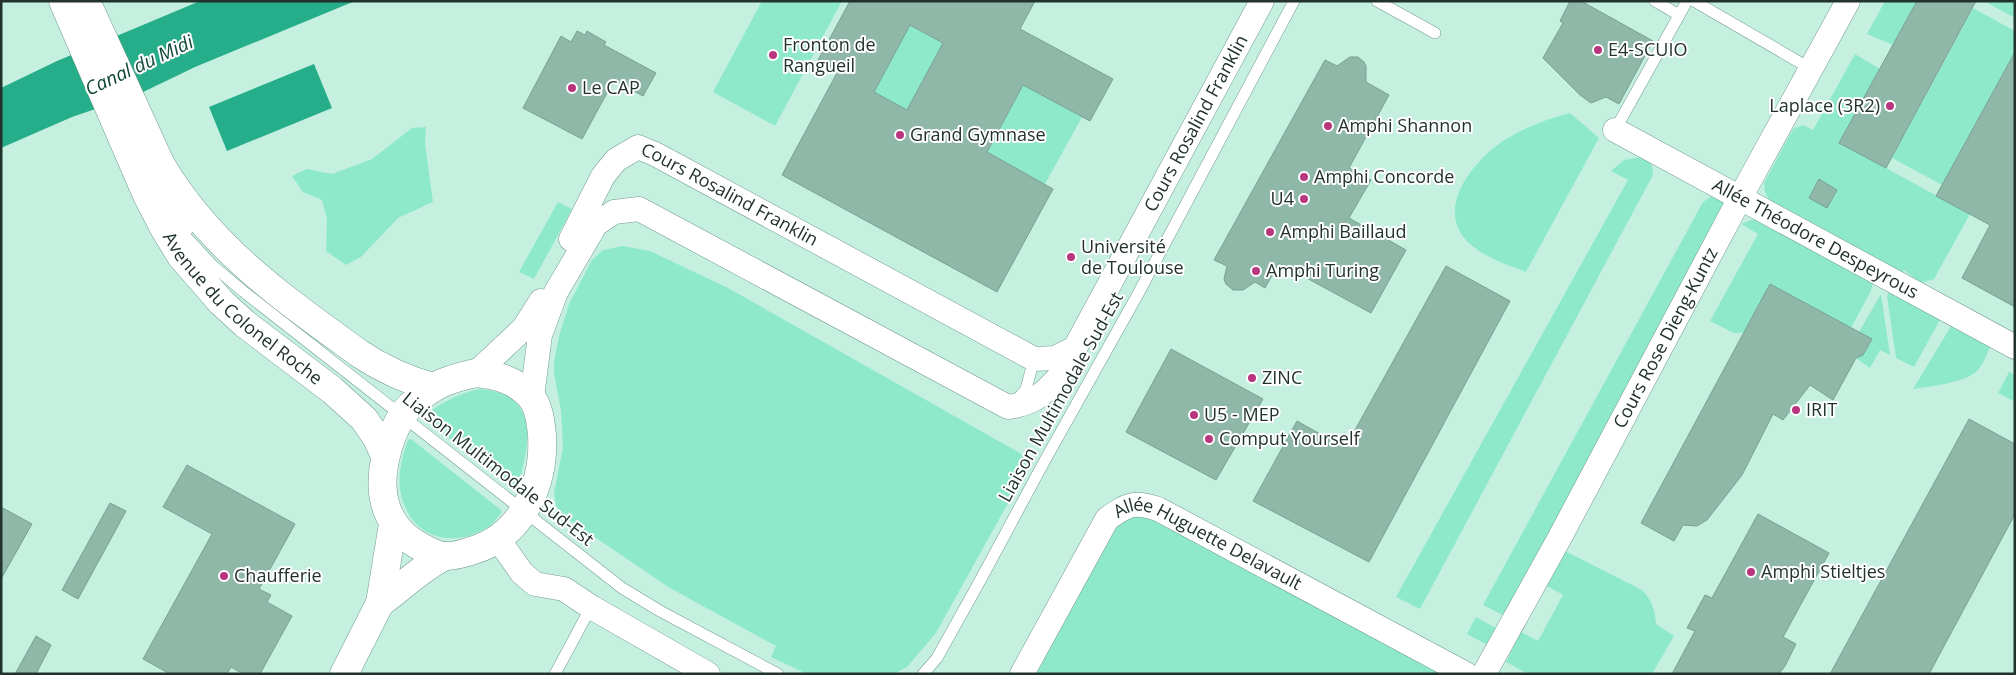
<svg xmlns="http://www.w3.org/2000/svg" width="2016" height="675" font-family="'Open Sans',sans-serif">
	<rect width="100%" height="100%" fill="#c5f0e0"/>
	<g fill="#8ee9ca" fill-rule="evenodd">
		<polygon points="762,1 842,1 775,126 713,92"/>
		<polygon points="1885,1 1917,1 1893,45 1867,34"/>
		<polygon points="1984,1 2015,1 2015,18"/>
		<polygon points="1973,8 2015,31 2015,52 1942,185 1892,158"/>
		<polygon points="910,25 943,43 907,110 874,92"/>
		<path d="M1855,54L1880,69L1840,143L1970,214L1934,279L1924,282L1913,281L1914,278L1904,270L1902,274L1770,202L1765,192L1764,183L1793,129L1803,125L1813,130ZM1819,180L1837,190L1827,207Z"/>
		<polygon points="1023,85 1082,117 1045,184 987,153"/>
		<path d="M1570,113L1599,138L1526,272C1507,265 1487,258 1471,245C1432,211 1472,162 1503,141C1523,128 1547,119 1570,113Z"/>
		<polygon points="426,127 425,143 433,202 398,218 361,257 346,265 326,251 327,219 322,200 303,192 292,176 307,169 332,174 372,159 412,128"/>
		<path d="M1641,157C1650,160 1653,164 1653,175L1420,609L1396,597L1628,180L1611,171L1624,160Z"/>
		<polygon points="1712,196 1716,196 1724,201 1726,208 1507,617 1483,605 1703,202"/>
		<polygon points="558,202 572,209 534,279 519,272"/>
		<polygon points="1751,220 1760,220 1873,283 1871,291 1851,328 1734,333 1710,321 1758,234 1741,224"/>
		<polygon points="623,246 650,251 728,288 1032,460 936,633 907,667 894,674 807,674 771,657 776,646 670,588 565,517 556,506 554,493 563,447 561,411 554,373 554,362 559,336 569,304 592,260 603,250"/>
		<polygon points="1890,289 1942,316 1914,367 1896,358 1887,296"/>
		<polygon points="1881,294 1890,355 1880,350 1870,368 1856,358 1863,355 1872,340 1859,332"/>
		<path d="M1953,323L1992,344C1987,352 1984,364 1977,371C1967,382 1928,387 1913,389Z"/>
		<polygon points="2009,372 2015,375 2015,402 1998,393"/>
		<path d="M479,389C542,394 529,444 518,487L515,489L425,419V415C442,402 458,394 479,389Z"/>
		<path d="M411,439L501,510V513C497,518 493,524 488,527C452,550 410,537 401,494C397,476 402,457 408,440Z"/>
		<polygon points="1137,516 1158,518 1449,674 1036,674 1114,529 1124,521"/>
		<path d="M1565,551L1642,590C1652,600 1655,610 1656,624L1674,636L1652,674H1528L1506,662L1521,632L1538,641L1563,595L1547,586Z"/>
		<polygon points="1476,617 1499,630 1491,647 1467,634"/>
	</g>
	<g fill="#26ad8a">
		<polygon points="200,1 355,1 195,67 139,94 72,117 1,148 1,88 57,61"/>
		<polygon points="314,64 332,108 227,151 209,107"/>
	</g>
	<g fill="#8fb8a9" stroke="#78a192" fill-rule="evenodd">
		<path d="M850,1H1035L1020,29L1113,79L1090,121L1023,85L987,152L1053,189L997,292L782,175L838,71L818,60ZM910,25L943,43L907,110L874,92Z"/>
		<polygon points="1570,1 1581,1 1653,41 1619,104 1606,97 1591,103 1580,95 1543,58 1563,23 1560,21"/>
		<polygon points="1917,1 1976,1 1886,168 1839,143"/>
		<polygon points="577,31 585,35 587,31 606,42 604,45 656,73 643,96 614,80 582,139 523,108 561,36 571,42"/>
		<polygon points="2015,52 2015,307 1962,278 1990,225 1936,196"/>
		<polygon points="1350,57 1358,57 1364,62 1366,66 1366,82 1389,95 1349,168 1371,180 1349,218 1406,250 1371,313 1279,263 1265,288 1255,282 1243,290 1233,290 1226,284 1224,279 1227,266 1214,260 1325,60 1337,66"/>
		<polygon points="1819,179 1837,190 1827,208 1809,198"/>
		<polygon points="1446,266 1510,301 1369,562 1253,501 1297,421 1345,448"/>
		<polygon points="1770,284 1872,339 1863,355 1856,358 1833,400 1810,385 1783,420 1773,414 1742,475 1707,520 1697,526 1683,525 1674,541 1641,523"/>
		<polygon points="1171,349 1263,399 1216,480 1126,432"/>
		<polygon points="1969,419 2015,444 2015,514 1929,674 1830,674"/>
		<polygon points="187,465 295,524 259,589 271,595 267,602 292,616 260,674 243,674 231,667 227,674 170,674 143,659 212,534 163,507"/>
		<polygon points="110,503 126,511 78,599 62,590"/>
		<polygon points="1,507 32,524 1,579"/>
		<polygon points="1758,514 1829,553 1783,637 1796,644 1785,666 1779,674 1672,674 1695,631 1687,628 1705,595 1712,598"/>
		<polygon points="36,636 51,645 36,674 15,674"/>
	</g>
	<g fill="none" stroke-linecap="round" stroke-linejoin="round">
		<g stroke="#729b8c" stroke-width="12">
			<g id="lane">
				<polyline points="1377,1 1435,33"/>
				<polyline points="1655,1 1679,15"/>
				<polyline points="1694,1 1811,69"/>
				<polyline points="1615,130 1687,1"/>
				<polyline points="162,191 187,230"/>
				<polyline points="174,224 213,266 244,292 622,588 660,611 778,674"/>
				<polyline points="1017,400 1026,389 1034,359"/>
				<polyline points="555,674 591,607"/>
				<polyline points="923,674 937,658 981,579 1044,462 1138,294 1294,1"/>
			</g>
		</g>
		<g stroke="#729b8c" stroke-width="25">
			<g id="street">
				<path id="s1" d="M1615,130L2015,347"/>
				<path id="s2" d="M571,239L603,176L616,160L638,147L655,154L1034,359L1055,358L1073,349"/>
				<polyline points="476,373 524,328 541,301"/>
				<path id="s3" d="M532,397L540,335L556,292L596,224L614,212L639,209L1008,407C1033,404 1044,394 1060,376L1262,1"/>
				<polyline points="498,539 522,573 535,584 564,589 591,607 708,674"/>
				<path id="s4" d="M1022,674L1107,519C1128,504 1134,501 1158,509L1466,674"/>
				<path id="s5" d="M1484,674L1559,539L1740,198L1848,1"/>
			</g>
		</g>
		<g stroke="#729b8c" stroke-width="29">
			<g id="secondary">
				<path id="s6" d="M63,1L146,193L164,228L181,256L221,302L245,324L332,390L364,419L377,438L385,456"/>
				<path d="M86,1L161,165C211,249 283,298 360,354C383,369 406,380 433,387"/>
				<path d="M476,373C497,375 515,380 530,396C539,405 541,424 542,435C545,484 522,535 474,550C465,553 453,557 444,556C434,555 425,549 416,544C401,535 389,520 385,503C377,474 390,425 412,404C434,384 448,379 476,373Z"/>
				<path d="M380,603C404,586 419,569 445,556"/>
				<polyline points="344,674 380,603 393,524"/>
			</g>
		</g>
		<use href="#lane" stroke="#fff" stroke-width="11"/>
		<use href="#street" stroke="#fff" stroke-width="24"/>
		<use href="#secondary" stroke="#fff" stroke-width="28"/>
	</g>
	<g fill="#b8367e" stroke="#fff" stroke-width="2">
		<circle cx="1598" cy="50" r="5"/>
		<circle cx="773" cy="55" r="5"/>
		<circle cx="572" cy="88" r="5"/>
		<circle cx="1890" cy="106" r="5"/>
		<circle cx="1328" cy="126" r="5"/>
		<circle cx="900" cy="135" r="5"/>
		<circle cx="1304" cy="177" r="5"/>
		<circle cx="1304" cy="199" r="5"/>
		<circle cx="1270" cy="232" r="5"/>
		<circle cx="1071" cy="257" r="5"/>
		<circle cx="1256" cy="271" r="5"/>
		<circle cx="1252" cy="378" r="5"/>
		<circle cx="1796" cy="410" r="5"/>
		<circle cx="1194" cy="415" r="5"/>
		<circle cx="1209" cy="439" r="5"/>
		<circle cx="1751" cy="572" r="5"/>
		<circle cx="224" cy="576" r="5"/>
	</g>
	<g text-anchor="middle" stroke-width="4" stroke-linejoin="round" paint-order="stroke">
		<g font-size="18" fill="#22332d" stroke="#fff" text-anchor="start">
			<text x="783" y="51">Fronton de<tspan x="783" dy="21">Rangueil</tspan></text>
			<text x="1608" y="56">E4-SCUIO</text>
			<text x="582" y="94">Le CAP</text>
			<text x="1880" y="112" text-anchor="end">Laplace (3R2)</text>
			<text x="1338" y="132">Amphi Shannon</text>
			<text x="910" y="141">Grand Gymnase</text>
			<text x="1314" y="183">Amphi Concorde</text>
			<text x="1294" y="205" text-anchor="end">U4</text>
			<text x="1280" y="238">Amphi Baillaud</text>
			<text x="1081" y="253">Université<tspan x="1081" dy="21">de Toulouse</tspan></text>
			<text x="1266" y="277">Amphi Turing</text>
			<text x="1262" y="384">ZINC</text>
			<text x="1806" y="416">IRIT</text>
			<text x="1204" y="421">U5 - MEP</text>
			<text x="1219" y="445">Comput Yourself</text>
			<text x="1761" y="578">Amphi Stieltjes</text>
			<text x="234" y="582">Chaufferie</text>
		</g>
		<g font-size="18" fill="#22332d" stroke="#fff">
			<text dy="6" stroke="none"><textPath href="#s3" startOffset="1002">Cours Rosalind Franklin</textPath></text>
			<text dy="6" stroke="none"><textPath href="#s2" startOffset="220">Cours Rosalind Franklin</textPath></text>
			<text dy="6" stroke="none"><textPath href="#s1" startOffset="228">Allée Théodore Despeyrous</textPath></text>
			<text dy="6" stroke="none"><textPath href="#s6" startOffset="362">Avenue du Colonel Roche</textPath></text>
			<text dy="6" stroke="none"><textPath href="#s5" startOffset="382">Cours Rose Dieng-Kuntz</textPath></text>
			<text transform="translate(1061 397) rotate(-61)" y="6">Liaison Multimodale Sud-Est</text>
			<text transform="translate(498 469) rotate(38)" y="6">Liaison Multimodale Sud-Est</text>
			<text dy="6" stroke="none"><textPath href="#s4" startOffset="290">Allée Huguette Delavault</textPath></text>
		</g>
		<g font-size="19" font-style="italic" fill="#114738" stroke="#fff">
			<text transform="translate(139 65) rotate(-25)" y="7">Canal du Midi</text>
		</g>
	</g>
	<rect width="2016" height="675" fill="none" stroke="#22332d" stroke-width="5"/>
</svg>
